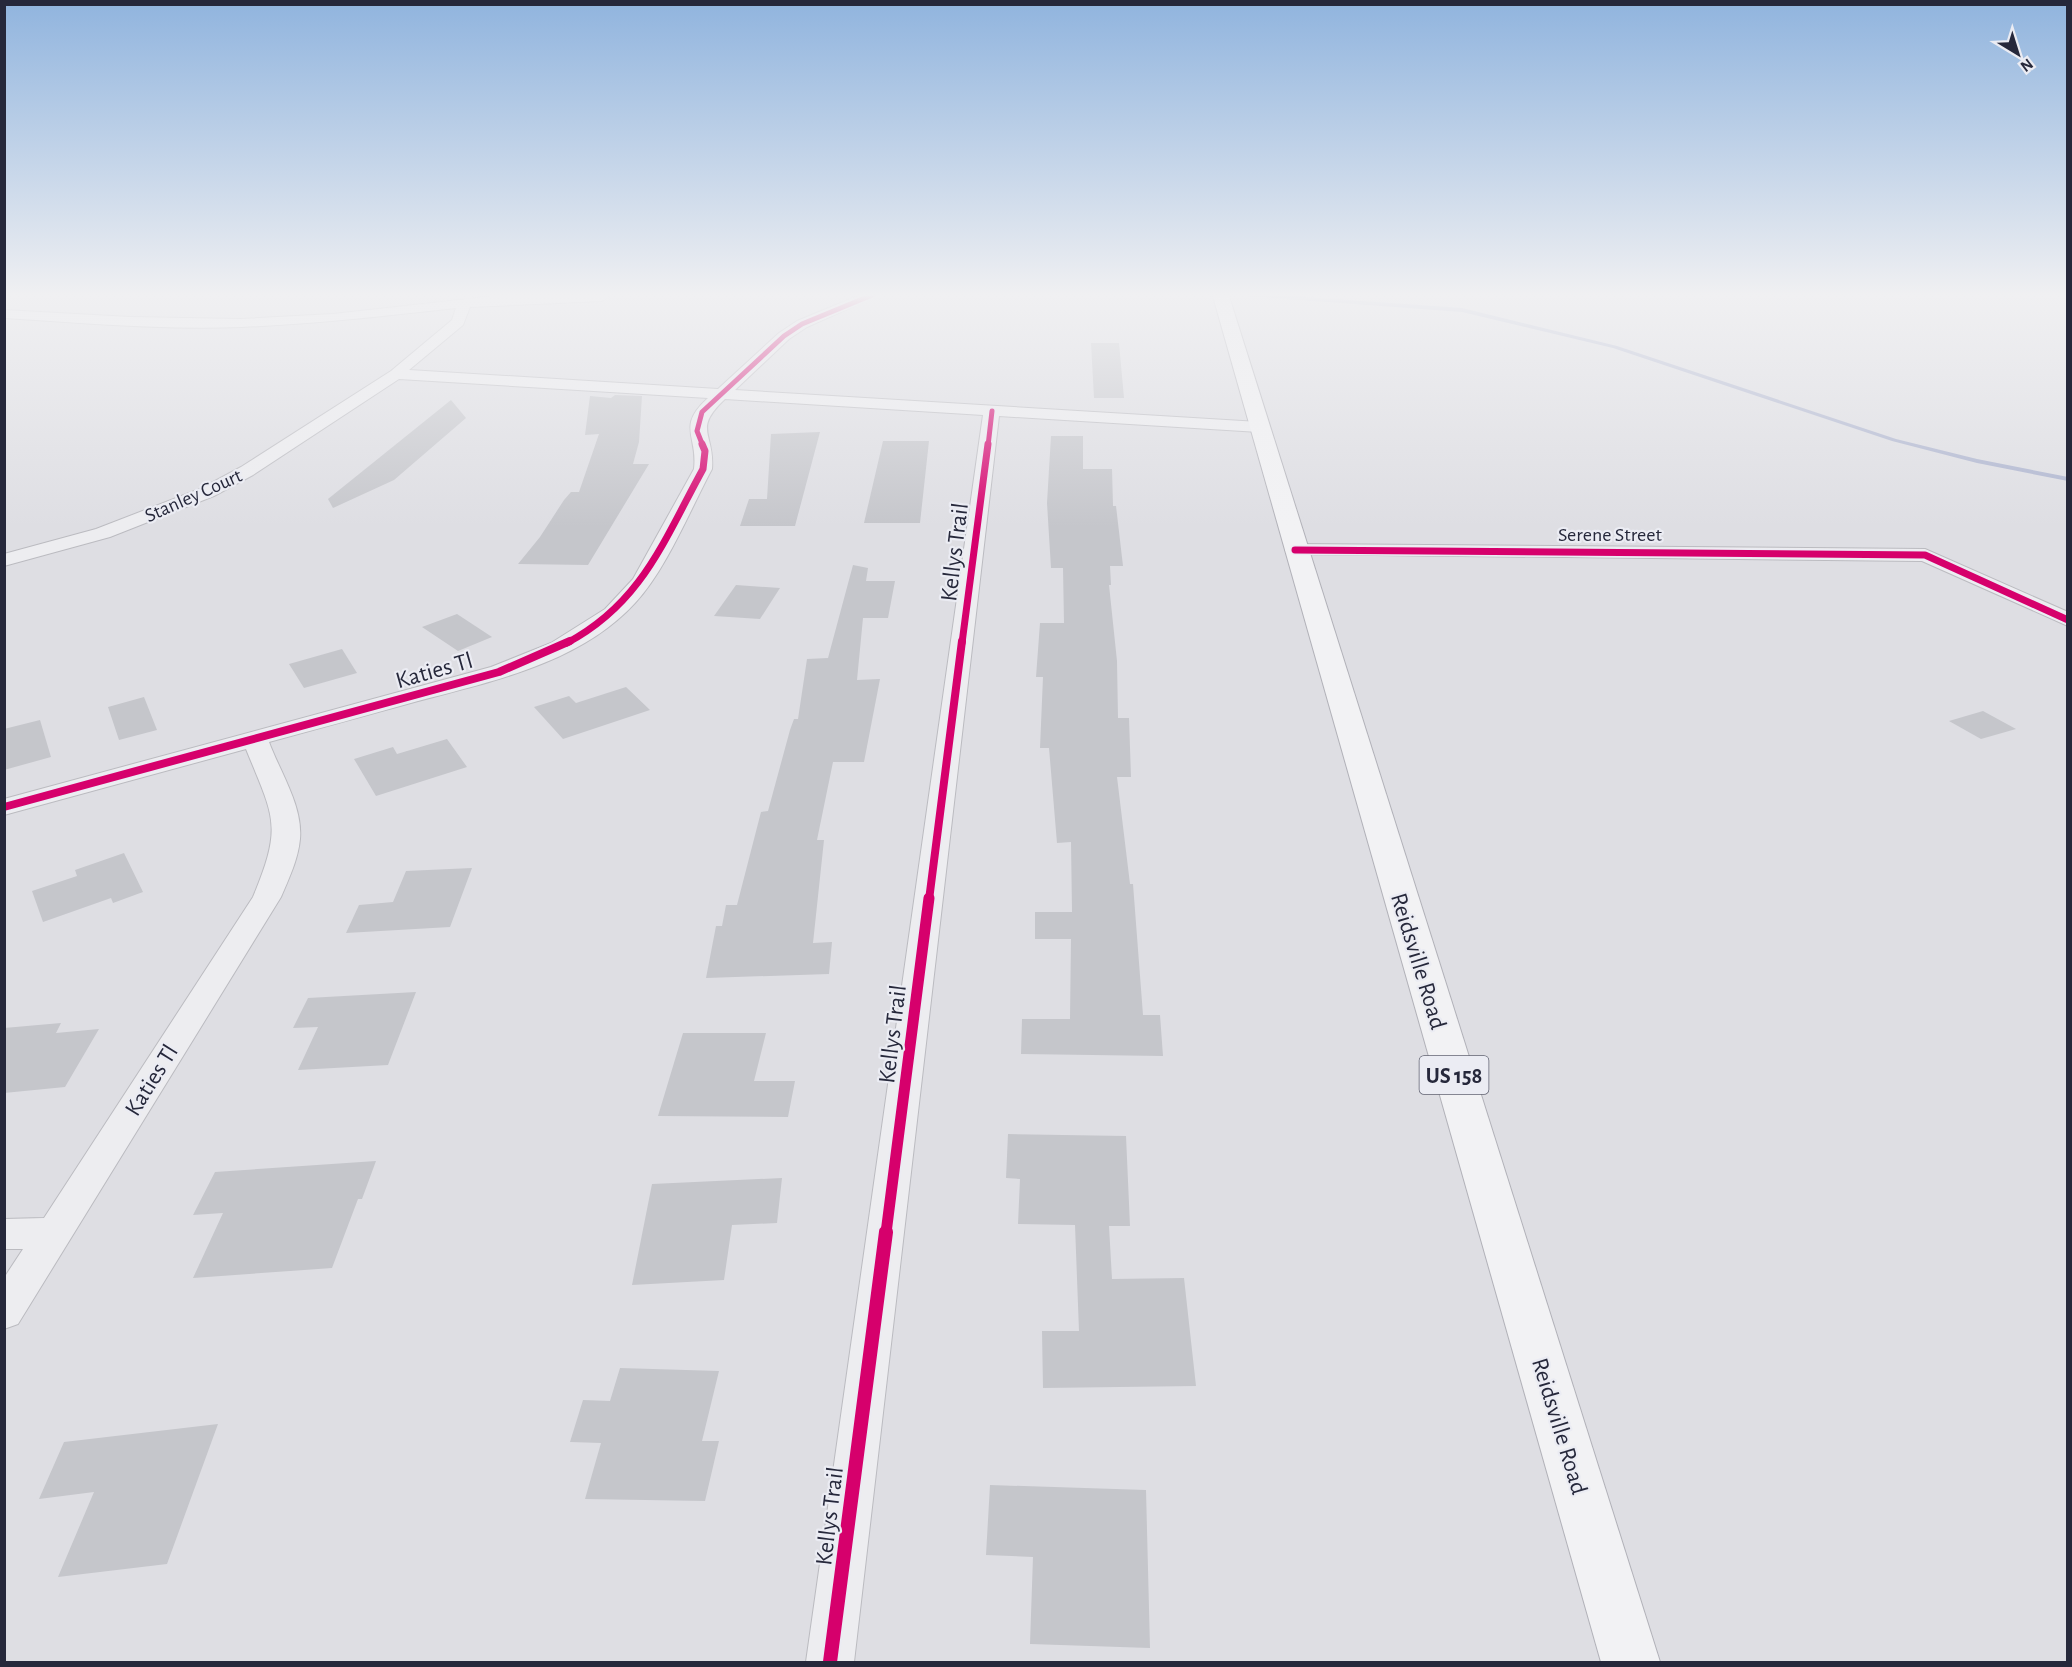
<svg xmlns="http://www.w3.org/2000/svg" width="2072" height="1667" font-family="'Alegreya Sans',sans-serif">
	<rect width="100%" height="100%" fill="#dedee3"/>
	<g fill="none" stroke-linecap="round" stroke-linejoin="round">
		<polygon fill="#acb3ce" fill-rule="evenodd" points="1249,293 1462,308 1617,346 1896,439 1977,459 2068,477 2068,481 1977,463 1892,441 1613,348 1462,312 1247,296"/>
	</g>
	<g fill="#c5c6cb">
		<polygon points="1091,343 1119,343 1124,398 1094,398"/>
		<polygon points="615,395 642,396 639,442 633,464 649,464 588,565 518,564 540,537 564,500 571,492 579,492 599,434 585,435 590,396 611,398"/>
		<polygon points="451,400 466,418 394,480 333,508 328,499"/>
		<polygon points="820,432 795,526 740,526 749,499 767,499 771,434"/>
		<polygon points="1051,436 1083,436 1083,469 1112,469 1113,506 1116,506 1123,566 1110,566 1111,585 1109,585 1117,661 1118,718 1129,718 1131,777 1117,777 1130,884 1133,884 1143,1015 1160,1015 1163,1056 1021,1054 1022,1019 1070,1019 1071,939 1035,939 1035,912 1072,912 1071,842 1057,843 1049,748 1040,748 1043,677 1036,677 1040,623 1064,623 1063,568 1051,568 1047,503"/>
		<polygon points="883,441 929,441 920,523 864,523"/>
		<polygon points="853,565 868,568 866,581 895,581 888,618 863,618 857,680 880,679 864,762 833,762 817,840 824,840 813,943 832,942 829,974 706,978 716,926 722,926 726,905 737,905 761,812 768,811 790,730 794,719 798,719 807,659 828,658"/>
		<polygon points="736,585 780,588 760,619 714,616"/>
		<polygon points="457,614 492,637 458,651 422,627"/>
		<polygon points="342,649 357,673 304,688 289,664"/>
		<polygon points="626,687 650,710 563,739 534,707 569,696 576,703"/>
		<polygon points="144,697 157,730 119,740 108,707"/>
		<polygon points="1983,711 2016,729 1981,739 1949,721"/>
		<polygon points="40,720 51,757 4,770 4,729"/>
		<polygon points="447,739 467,767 376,796 354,759 393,747 397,754"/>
		<polygon points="124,853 143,892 113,903 111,898 43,922 32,891 77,876 75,870"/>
		<polygon points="472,868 450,927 346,933 359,905 393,902 406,871"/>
		<polygon points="416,992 388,1065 298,1070 318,1027 293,1028 308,998"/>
		<polygon points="61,1023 56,1033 99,1029 65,1087 4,1093 4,1028"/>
		<polygon points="683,1033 766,1033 754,1081 795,1081 788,1117 658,1116"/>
		<polygon points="1008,1134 1126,1136 1130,1226 1109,1226 1112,1279 1184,1278 1196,1386 1043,1388 1042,1331 1079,1331 1075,1225 1018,1224 1020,1179 1006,1178"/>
		<polygon points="376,1161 362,1199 358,1199 332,1268 193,1278 223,1213 193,1215 215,1172"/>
		<polygon points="782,1178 777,1223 732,1225 724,1280 632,1285 652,1184"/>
		<polygon points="620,1368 719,1371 702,1441 719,1441 705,1501 585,1499 601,1443 570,1442 583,1400 610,1401"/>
		<polygon points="218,1424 167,1564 58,1577 94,1492 39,1499 64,1442"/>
		<polygon points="990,1485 1146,1490 1150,1648 1030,1644 1033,1557 986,1555"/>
	</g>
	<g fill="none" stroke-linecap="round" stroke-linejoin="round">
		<g stroke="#bbbbc0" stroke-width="2">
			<g id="street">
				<path d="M603,293L609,297L602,301L470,307L463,325L409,370L718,389L779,333L797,321L865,293H883L807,327L789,339L735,390L1259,422L1267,427L1259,432L999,416L854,1662H806L983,415L725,399C692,430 715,433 712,469C690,510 666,570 635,603C580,663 493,681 418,701C368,715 318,729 269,742C280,772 303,806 300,839C298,860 289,878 281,897L18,1324L4,1329V1278L23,1249H4V1219L44,1218L253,897C283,825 274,818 246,749L4,815V799L491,667L551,643L605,609L633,579L694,469C698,435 676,427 708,398L399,379L253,475L214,496L110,537L4,566V554L96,529L202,488L241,467L391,371L452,320L456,308C385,316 314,324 242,327C163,330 83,323 4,318V310L130,317L240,319L333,314L495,296Z"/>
				<polygon points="1295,544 1925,549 2068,612 2068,626 1922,561 1288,554 1285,550"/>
			</g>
		</g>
		<g stroke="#b1b1b8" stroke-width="2">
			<polygon id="highway" points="1212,293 1228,293 1660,1662 1601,1662"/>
		</g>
		<use href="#street" fill="#ededf0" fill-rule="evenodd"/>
		<use href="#highway" fill="#f2f2f4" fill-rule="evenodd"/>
		<g stroke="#ebecf3" stroke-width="8">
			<g id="cycleway-far4">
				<polyline points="703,446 697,431 702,412 784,336 802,324 877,293"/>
				<polyline points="988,446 992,411"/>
			</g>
		</g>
		<g stroke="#ebecf3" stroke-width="10">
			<g id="cycleway-far3">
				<polyline points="1295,550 1925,555 2068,620"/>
				<path d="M567,643C642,603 664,540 703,469L705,451L702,444"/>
				<polyline points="962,643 988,444"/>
			</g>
		</g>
		<g stroke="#ebecf3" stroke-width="12">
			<g id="cycleway-far2">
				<polyline points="4,807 499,672 570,641"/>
				<polyline points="929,900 962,641"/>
			</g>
		</g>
		<g stroke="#ebecf3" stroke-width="15">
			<polyline id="cycleway-far1" points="886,1233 929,898"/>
		</g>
		<g stroke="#ebecf3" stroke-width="18">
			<polyline id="cycleway" points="830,1662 886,1232"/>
		</g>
		<use href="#cycleway-far4" stroke="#d6006c" stroke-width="5"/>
		<use href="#cycleway-far3" stroke="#d6006c" stroke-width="7"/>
		<use href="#cycleway-far2" stroke="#d6006c" stroke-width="8"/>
		<use href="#cycleway-far1" stroke="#d6006c" stroke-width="11"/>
		<use href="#cycleway" stroke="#d6006c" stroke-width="14"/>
	</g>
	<linearGradient id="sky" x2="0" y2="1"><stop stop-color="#90b4de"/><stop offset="0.56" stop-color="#f0f0f2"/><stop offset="1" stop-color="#f0f0f2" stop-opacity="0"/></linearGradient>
	<rect width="2072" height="527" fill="url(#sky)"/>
	<g text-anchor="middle" stroke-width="4.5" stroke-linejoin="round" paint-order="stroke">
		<g font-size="20" fill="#26283b" stroke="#ebecf3">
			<text transform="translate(193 495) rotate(-24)" y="7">Stanley Court</text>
			<text x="1610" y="541">Serene Street</text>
		</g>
		<rect fill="#ebecf3" stroke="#616372" stroke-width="1.5" x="1419.5" y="1056" width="69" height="38" rx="4.5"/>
		<g font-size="22" font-weight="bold" fill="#26283b">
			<text x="1454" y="1083">US 158</text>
		</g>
		<g font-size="24" fill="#26283b" stroke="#ebecf3">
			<text transform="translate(954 552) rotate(-83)" y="8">Kellys Trail</text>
			<text transform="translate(434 670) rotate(-16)" y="8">Katies Tl</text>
			<text transform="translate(1419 961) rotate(73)" y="8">Reidsville Road</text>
			<text transform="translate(892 1034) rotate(-83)" y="8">Kellys Trail</text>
			<text transform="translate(151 1080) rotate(-58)" y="8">Katies Tl</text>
			<text transform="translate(1560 1426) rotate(73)" y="8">Reidsville Road</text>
			<text transform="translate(829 1516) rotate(-83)" y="8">Kellys Trail</text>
		</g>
	</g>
	<rect width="2072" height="1667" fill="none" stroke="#26283b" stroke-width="12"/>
	<g transform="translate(2018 54) rotate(142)" stroke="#ebecf3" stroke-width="4.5" paint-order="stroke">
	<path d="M0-4.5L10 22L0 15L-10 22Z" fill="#26283b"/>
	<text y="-9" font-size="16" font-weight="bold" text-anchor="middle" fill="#26283b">N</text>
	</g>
</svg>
